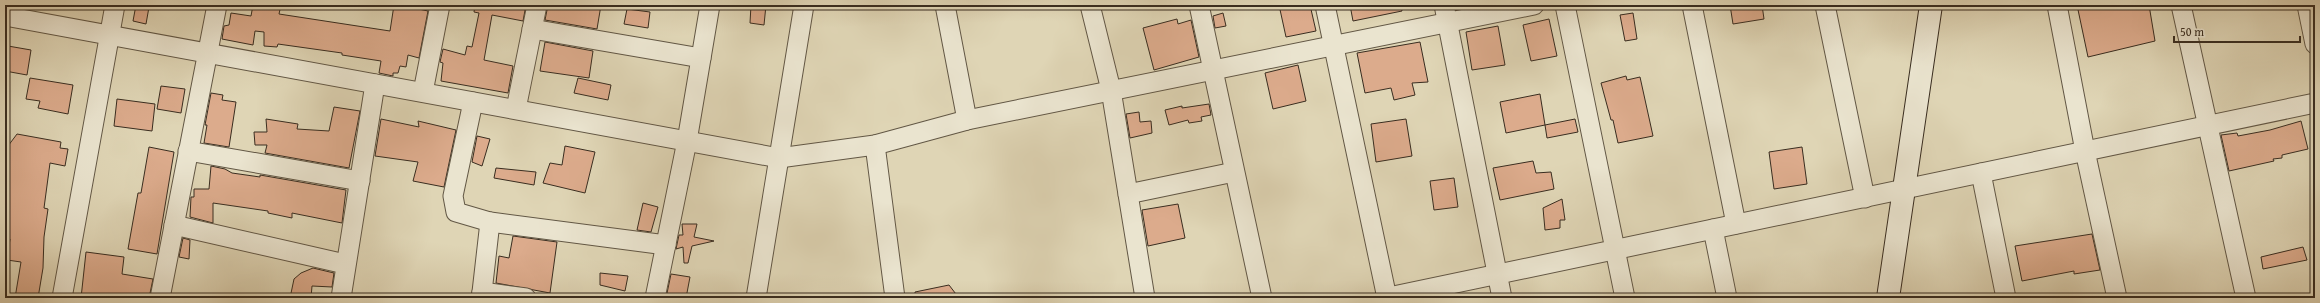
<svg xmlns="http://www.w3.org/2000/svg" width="2320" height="303" font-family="'Gentium Book Plus',serif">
	<rect width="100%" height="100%" fill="#dfd5b5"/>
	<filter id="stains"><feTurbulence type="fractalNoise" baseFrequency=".005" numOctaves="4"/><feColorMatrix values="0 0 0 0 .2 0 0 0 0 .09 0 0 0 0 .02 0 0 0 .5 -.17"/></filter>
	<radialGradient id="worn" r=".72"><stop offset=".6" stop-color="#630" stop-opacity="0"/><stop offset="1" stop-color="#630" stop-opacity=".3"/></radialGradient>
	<g fill="#dcab8c" stroke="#392d20">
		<polygon points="136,5 149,7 146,24 133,21"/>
		<polygon points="253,5 281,5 279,14 390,31 394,5 414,6 414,8 428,11 419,58 408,55 406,67 400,66 398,73 393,73 393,76 379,73 381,61 342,55 342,53 278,44 277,47 264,46 264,32 255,31 253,45 222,39 224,26 229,25 231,13 251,16"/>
		<polygon points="475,5 526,5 523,21 492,15 484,60 513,66 508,93 441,81 443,63 440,62 443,49 465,55 467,46 472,47 479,13 474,12"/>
		<polygon points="548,5 601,5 597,29 545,20"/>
		<polygon points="751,5 766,5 764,25 750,23"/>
		<polygon points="1279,5 1310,5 1316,31 1286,37"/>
		<polygon points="1350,5 1401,5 1402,11 1353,21"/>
		<polygon points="1730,5 1762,5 1764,19 1733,24"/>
		<polygon points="2077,5 2149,5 2155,41 2088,57"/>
		<polygon points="627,9 650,12 648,28 624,24"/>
		<polygon points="1223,13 1226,26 1215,28 1213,16"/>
		<polygon points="1633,13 1637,39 1625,41 1620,15"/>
		<polygon points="1177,19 1178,24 1191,20 1199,57 1154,70 1143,28"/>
		<polygon points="1549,19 1557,56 1531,61 1523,25"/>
		<polygon points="1498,26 1505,65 1472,70 1466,32"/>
		<polygon points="545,42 593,51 589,78 540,71"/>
		<polygon points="1420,42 1428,82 1412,83 1415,95 1394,100 1391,88 1365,93 1357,53"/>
		<polygon points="8,46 31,50 27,75 5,71"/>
		<polygon points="1298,65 1306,101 1273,109 1265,73"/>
		<polygon points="1626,76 1627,80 1640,77 1653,136 1618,143 1613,120 1611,120 1601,83"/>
		<polygon points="30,78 73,85 68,114 38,108 40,101 26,99"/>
		<polygon points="578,78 611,85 608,100 574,93"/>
		<polygon points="161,86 185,89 181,113 157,109"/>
		<polygon points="211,93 223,95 222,100 236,102 229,147 204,143 207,125 205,125"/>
		<polygon points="1540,94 1545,125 1506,133 1500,102"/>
		<polygon points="117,99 155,104 152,131 114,126"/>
		<polygon points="1209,104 1211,115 1201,117 1202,121 1189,123 1188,120 1169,125 1165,110 1182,106 1182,108"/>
		<polygon points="334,107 360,111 349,168 265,153 267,145 255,145 254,132 267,132 266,119 298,124 297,129 329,131"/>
		<polygon points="1139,112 1140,122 1151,121 1152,133 1130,138 1126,114"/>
		<polygon points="381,119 419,127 418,121 456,130 444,187 413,181 418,162 375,156"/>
		<polygon points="1406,119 1412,156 1376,162 1371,124"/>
		<polygon points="1575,119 1578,132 1547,138 1545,125"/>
		<polygon points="2301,121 2308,149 2282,155 2282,158 2273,159 2274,161 2229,171 2221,135 2237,133 2238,136 2270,130"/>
		<polygon points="17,134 61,142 60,148 68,149 65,166 50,163 44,208 48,209 44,237 43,268 38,298 15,298 21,262 7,260 10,239 5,238 7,199 5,198 5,150"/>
		<polygon points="477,136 490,139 482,166 472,162"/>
		<polygon points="565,146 595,152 585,193 543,183 550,163 562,165"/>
		<polygon points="149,147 174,152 157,254 128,249 138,193 141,193"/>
		<polygon points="1802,147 1807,184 1774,189 1769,152"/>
		<polygon points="1533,161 1536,173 1551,172 1554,189 1500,200 1493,168"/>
		<polygon points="211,166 225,169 232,173 260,177 260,175 346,190 342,223 292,213 292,218 268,213 268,211 213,203 213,223 190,217 191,197 194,197 194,189 209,189"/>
		<polygon points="496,168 536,172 534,185 494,178"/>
		<polygon points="1454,178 1458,207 1434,210 1430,181"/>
		<polygon points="1562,199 1565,220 1560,220 1560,228 1545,230 1543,208"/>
		<polygon points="643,203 658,207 651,232 637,230"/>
		<polygon points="1178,204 1185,238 1148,246 1142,210"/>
		<polygon points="682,224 697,224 694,237 714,241 692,246 688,263 684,263 683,247 676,249 679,235 683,235"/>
		<polygon points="2092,234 2100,270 2074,274 2074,271 2022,281 2015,246"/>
		<polygon points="513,236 557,242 550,293 496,283 499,256 509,258"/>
		<polygon points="183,238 190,240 189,259 179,257"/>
		<polygon points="2303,247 2307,260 2263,269 2261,257"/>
		<polygon points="86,252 124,257 122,274 153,279 149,298 81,298"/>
		<polygon points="313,268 334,273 332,287 312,286 311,298 290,298 294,279 301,273"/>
		<polygon points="600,273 628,276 625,291 600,285"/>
		<polygon points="671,274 690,277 686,298 666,298"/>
		<polygon points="949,285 959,298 915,298 915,292"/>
	</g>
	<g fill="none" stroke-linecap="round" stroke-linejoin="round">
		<g stroke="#625745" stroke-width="21">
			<g id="street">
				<polyline points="945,5 967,120"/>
				<polyline points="1090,5 1111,90 1145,298"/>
				<polyline points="1199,5 1262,298"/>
				<polyline points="1325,5 1387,298"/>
				<polyline points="1444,5 1502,298"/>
				<polyline points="1565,5 1625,298"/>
				<polyline points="1692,5 1736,224"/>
				<polyline points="1825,5 1865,198"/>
				<polyline points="2057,5 2085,151 2117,298"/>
				<polyline points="2181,5 2246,298"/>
				<polyline points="2307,5 2315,44"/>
				<polyline points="5,16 779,158 875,145 967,120 1534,5"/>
				<polyline points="532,29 701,58"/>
				<polyline points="423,92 440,5"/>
				<polyline points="473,102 453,196 456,212 490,222 666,245"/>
				<polyline points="516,109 537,5"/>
				<polyline points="875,145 895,298"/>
				<polyline points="188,151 360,181"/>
				<polyline points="1981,173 2006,298"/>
				<polyline points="1128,194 1234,172"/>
				<polyline points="174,225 345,264"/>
				<polyline points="1713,229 1727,298"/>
				<polyline points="482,292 490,222"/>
				<polyline points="62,298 115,5"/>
				<polyline points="160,298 217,5"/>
				<polyline points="341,298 375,84"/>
				<polyline points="481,298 482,292 526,298"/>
				<polyline points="655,298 687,141 710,5"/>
				<polyline points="756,298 804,5"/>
				<polyline points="1384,298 2315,103"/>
			</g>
		</g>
		<g stroke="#392d20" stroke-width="24">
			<polyline id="secondary" points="1888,298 1931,5"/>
		</g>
		<use href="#street" stroke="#eae4cf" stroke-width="19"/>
		<use href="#secondary" stroke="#eae4cf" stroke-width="22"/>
	</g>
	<rect width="2320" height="303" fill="none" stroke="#dfd5b5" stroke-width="20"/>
	<rect x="6" y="6" width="2308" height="291" fill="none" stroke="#392d20" stroke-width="2"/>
	<rect x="10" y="10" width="2300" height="283" fill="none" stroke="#392d20"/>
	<path d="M2174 36v6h126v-6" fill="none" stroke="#392d20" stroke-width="2"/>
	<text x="2180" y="36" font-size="12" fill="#392d20" stroke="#eae4cf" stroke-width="3" paint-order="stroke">50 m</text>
	<rect width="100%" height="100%" filter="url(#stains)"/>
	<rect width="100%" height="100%" fill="url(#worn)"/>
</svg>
